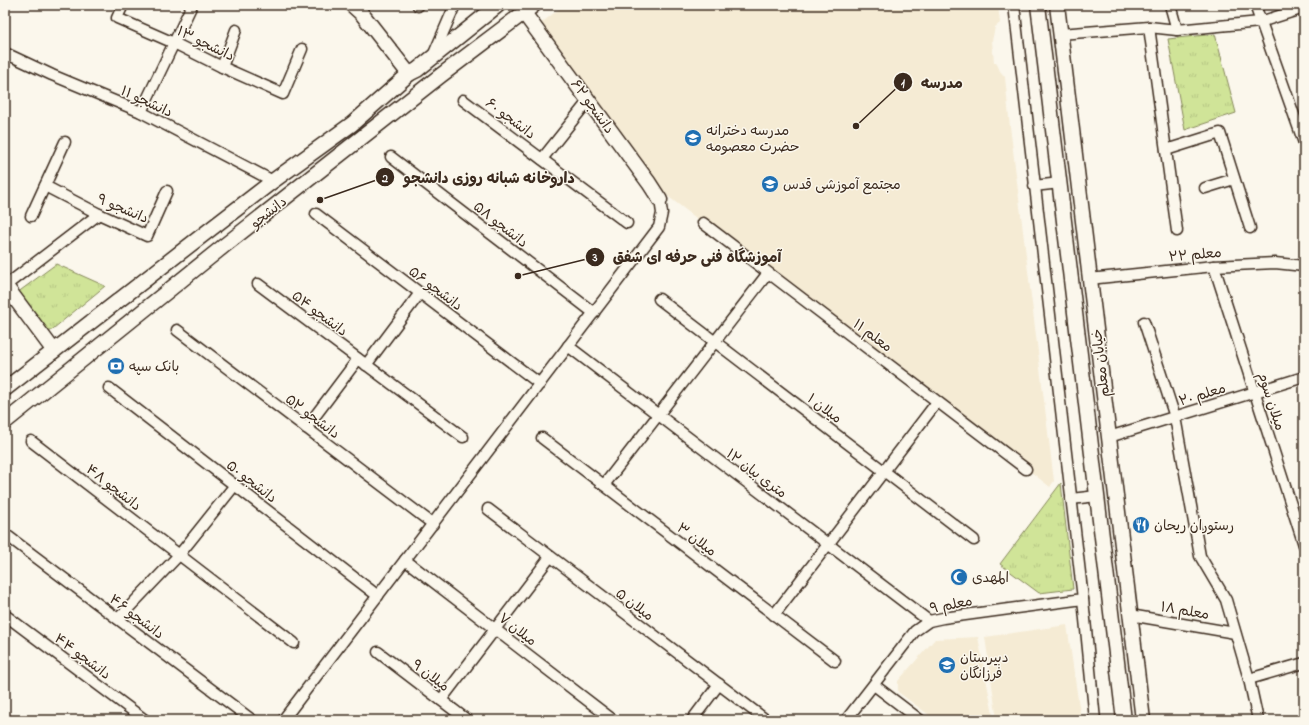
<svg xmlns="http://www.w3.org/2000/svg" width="1309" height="725" font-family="'Indie Flower','Playpen Sans Arabic',sans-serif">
	<defs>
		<pattern id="grass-tufts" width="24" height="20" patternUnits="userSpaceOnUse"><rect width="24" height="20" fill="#d0e498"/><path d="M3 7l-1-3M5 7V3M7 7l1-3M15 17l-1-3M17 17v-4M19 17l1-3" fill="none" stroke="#b4c483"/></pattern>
	</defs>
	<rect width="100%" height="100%" fill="#fbf7ec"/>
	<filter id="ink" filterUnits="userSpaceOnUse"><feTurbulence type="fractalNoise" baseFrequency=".025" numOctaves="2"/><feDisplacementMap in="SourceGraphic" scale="8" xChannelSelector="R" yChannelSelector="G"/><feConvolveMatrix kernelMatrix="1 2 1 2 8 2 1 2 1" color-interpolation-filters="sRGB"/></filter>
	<g filter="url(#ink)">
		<g fill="#f5ebd4">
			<polygon points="564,5 998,5 1000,23 995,27 992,41 994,62 997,64 1000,71 1005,77 1009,118 1054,481 1050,487 887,359 885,362 653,185 539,25"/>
			<polygon points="1067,625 1081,720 997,720 985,637"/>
			<polygon points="978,637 994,720 936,720 898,692 898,681 935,639"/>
		</g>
		<g fill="url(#grass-tufts)" stroke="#86875b">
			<polygon points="1215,34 1236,113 1185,130 1168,39"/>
			<polygon points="56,264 105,286 48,333 17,293"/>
			<polygon points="1061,483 1073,589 1039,593 1000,564"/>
		</g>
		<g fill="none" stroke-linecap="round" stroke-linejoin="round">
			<g stroke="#3b2a1e" stroke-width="13">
				<g id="street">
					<polyline points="123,5 117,18 174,43 222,67 283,94 302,49"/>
					<polyline points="1014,5 1083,599 1095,720"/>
					<polyline points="1170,5 1177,30"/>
					<polyline points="1255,5 1304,143"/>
					<polyline points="418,6 419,5"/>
					<polyline points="1149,27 1177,231"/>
					<polyline points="1060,34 1149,27 1177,30 1260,22 1304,8"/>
					<polyline points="5,53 52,75 141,112 273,181"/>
					<polyline points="433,56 455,5"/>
					<polyline points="222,67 236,30"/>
					<polyline points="463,100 627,223"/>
					<polyline points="141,112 192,5"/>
					<polyline points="1166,150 1220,133 1250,228"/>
					<polyline points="391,157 594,313"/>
					<polyline points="542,159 589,100"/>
					<polyline points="45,186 99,214 147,236 167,191"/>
					<polyline points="1034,186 1060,183"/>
					<polyline points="1205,188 1234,179"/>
					<polyline points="316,214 540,384"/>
					<polyline points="31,216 65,142"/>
					<polyline points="703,223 1026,469"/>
					<polyline points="1214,266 1304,545"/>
					<polyline points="1089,279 1214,266 1275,263 1304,266"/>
					<polyline points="258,284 463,437"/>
					<polyline points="5,286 99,214"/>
					<polyline points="659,299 974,540"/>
					<polyline points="1144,322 1175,417 1200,556 1226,600 1249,679 1258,720"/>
					<polyline points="177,330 433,524"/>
					<polyline points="568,346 929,621"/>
					<polyline points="366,365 420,293"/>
					<polyline points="109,388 378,596"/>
					<polyline points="306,428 358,359"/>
					<polyline points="1109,437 1304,377"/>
					<polyline points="542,438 835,661"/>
					<polyline points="31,441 294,643"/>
					<polyline points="604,485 768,273"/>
					<polyline points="1071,499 1097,496"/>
					<polyline points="488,509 766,720"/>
					<polyline points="5,534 252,720"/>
					<polyline points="405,560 613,720"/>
					<polyline points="5,615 145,720"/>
					<polyline points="774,615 937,402"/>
					<polyline points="1130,615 1235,633"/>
					<polyline points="118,619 179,555 235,485"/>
					<polyline points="378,652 467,720"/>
					<polyline points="1249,679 1304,663"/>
					<polyline points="874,685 920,720"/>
					<polyline points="441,700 550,557"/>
					<polyline points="283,720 659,227 662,213 660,200"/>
					<polyline points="692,720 719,684"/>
					<polyline points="846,720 915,631 929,621 943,618 1083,599"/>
				</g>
			</g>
			<g stroke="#3b2a1e" stroke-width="17">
				<g id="secondary">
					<polyline points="352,5 362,14 409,74"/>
					<polyline points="1038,5 1124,720"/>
					<polyline points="1057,5 1143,720"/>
					<polyline points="524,13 649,183 660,200"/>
					<polyline points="5,285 54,351"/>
					<polyline points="5,389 177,255 273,181 352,124 409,74 417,70 498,5"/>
					<polyline points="5,422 225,245 440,76 534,5"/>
				</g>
			</g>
			<use href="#street" stroke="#fbf7ec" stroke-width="10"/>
			<use href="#secondary" stroke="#fbf7ec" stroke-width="14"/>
		</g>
	</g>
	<defs>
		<g id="school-disc" transform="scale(0.9)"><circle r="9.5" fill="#1f6fb2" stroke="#fbf7ec"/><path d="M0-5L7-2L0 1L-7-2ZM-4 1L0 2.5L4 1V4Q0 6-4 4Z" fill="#fff"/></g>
		<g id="bank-disc" transform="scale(0.9)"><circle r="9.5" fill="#1f6fb2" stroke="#fbf7ec"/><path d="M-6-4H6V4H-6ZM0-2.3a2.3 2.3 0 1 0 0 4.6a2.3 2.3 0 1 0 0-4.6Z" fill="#fff"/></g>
		<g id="restaurant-disc" transform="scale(0.9)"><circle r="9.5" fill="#1f6fb2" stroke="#fbf7ec"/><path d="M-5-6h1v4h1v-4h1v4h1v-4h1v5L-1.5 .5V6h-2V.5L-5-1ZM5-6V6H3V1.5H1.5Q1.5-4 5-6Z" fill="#fff"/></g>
		<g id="mosque-disc" transform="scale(0.9)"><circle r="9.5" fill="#1f6fb2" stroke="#fbf7ec"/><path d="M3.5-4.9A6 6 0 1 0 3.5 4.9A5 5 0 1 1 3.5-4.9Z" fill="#fff"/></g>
	</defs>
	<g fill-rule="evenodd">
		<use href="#school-disc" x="693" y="138"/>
		<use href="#school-disc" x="770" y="184"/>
		<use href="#bank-disc" x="116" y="366"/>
		<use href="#restaurant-disc" x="1141" y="525"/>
		<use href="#mosque-disc" x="959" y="577"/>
		<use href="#school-disc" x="947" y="665"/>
	</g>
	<g text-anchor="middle" stroke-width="3" stroke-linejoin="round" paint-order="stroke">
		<g font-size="14" fill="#3b2a1e" stroke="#fbf7ec">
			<text transform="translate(206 43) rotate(26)" y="5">دانشجو ۱۳</text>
			<text transform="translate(147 101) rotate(25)" y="5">دانشجو ۱۱</text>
			<text transform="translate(593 106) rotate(54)" y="5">دانشجو ۶۲</text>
			<text transform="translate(511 118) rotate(37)" y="5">دانشجو ۶۰</text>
			<text transform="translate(123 208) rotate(23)" y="5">دانشجو ۹</text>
			<text transform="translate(268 212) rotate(-38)" y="5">دانشجو</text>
			<text transform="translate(501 224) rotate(38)" y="5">دانشجو ۵۸</text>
			<text transform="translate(1195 254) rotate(-5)" y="5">معلم ۲۲</text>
			<text transform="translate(436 288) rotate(37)" y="5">دانشجو ۵۶</text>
			<text transform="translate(320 313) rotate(37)" y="5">دانشجو ۵۴</text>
			<text transform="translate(873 335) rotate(37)" y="5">معلم ۱۱</text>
			<text transform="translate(1100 363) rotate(-97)" y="5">خیابان معلم</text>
			<text transform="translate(1202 394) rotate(-17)" y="5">معلم ۲۰</text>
			<text transform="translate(1272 401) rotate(72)" y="5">میلان سوم</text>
			<text transform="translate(825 408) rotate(37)" y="5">میلان ۱</text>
			<text transform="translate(313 416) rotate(37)" y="5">دانشجو ۵۲</text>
			<text transform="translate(757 473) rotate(37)" y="5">۱۲ متری بیان</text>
			<text transform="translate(252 481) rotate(38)" y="5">دانشجو ۵۰</text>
			<text transform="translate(114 487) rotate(38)" y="5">دانشجو ۴۸</text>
			<text transform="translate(697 539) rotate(37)" y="5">میلان ۳</text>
			<text transform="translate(635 604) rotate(37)" y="5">میلان ۵</text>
			<text transform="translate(951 604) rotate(-11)" y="5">معلم ۹</text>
			<text transform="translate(1185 610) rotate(10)" y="5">معلم ۱۸</text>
			<text transform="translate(137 616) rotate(37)" y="5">دانشجو ۴۶</text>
			<text transform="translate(518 629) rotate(38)" y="5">میلان ۷</text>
			<text transform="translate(83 656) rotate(37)" y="5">دانشجو ۴۴</text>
			<text transform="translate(431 675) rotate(37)" y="5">میلان ۹</text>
		</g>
		<g font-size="14" fill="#3b2a1e" stroke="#fbf7ec" text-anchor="start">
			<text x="706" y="135">مدرسه دخترانه<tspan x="706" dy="16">حضرت معصومه</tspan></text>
			<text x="783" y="189">مجتمع آموزشی قدس</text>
			<text x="129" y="371">بانک سپه</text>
			<text x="1154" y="530">رستوران ریحان</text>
			<text x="972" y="582">المهدی</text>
			<text x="960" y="662">دبیرستان<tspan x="960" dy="16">فرزانگان</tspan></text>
		</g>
	</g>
	<path fill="none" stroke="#3b2a1e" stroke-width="1.5" d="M856 126L903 82M320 200L385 177M518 276L595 257"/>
	<g fill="#3b2a1e" stroke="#fbf7ec" stroke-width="1.5">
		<circle cx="856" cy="126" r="4"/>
		<circle cx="320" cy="200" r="4"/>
		<circle cx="518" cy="276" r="4"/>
		<circle cx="903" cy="82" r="10"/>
		<circle cx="385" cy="177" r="10"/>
		<circle cx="595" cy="257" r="10"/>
	</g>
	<g font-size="12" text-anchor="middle" font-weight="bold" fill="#fff">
		<text x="903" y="87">1</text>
		<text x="385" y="182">2</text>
		<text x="595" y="261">3</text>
	</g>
	<g font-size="15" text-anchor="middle" font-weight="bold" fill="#3b2a1e" stroke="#fbf7ec" stroke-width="3" stroke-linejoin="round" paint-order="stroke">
		<text x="942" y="88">مدرسه</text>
		<text x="489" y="183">داروخانه شبانه روزی دانشجو</text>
		<text x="697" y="262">آموزشگاه فنی حرفه ای شفق</text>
	</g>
	<rect width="1309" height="725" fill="none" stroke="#fbf7ec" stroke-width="20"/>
	<rect x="10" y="10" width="1289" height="705" fill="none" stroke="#3b2a1e" stroke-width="1.5" filter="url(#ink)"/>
</svg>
